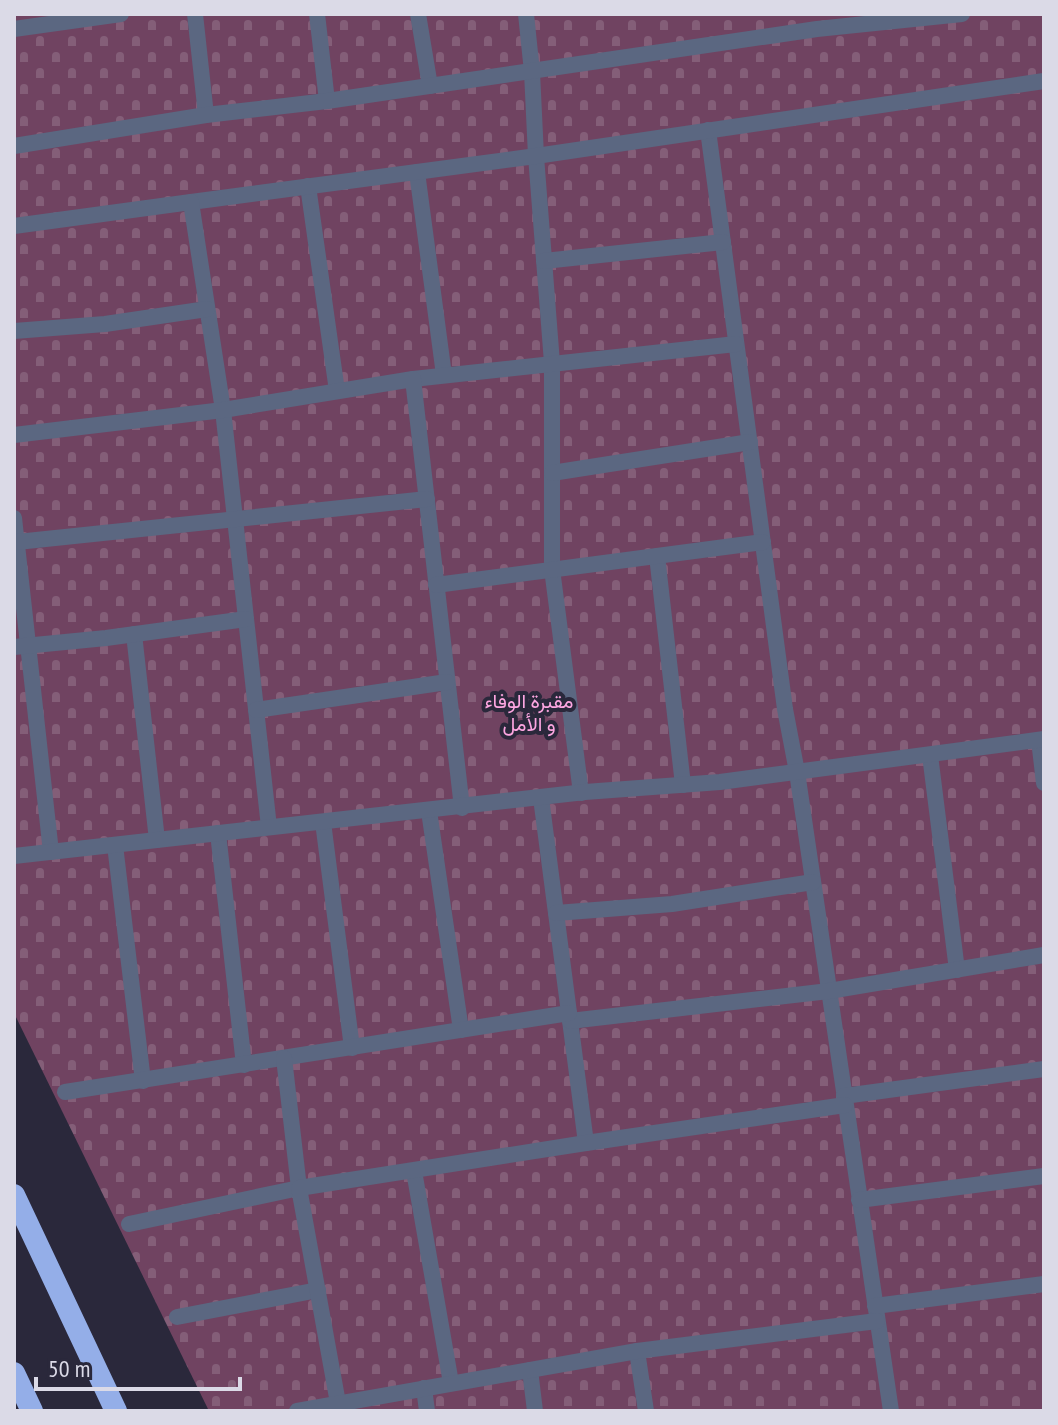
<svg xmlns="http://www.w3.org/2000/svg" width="1058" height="1425" font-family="'PT Sans Narrow',Vazirmatn,sans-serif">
	<defs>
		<pattern id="cemetery-stones" width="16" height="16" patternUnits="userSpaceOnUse" patternTransform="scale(2)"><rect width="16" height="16" fill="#704361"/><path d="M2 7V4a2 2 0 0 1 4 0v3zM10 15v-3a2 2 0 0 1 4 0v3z" fill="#845e78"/></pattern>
	</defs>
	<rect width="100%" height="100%" fill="#2a283b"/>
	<polygon fill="url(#cemetery-stones)" points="14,14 1044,14 1044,1411 209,1411 14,1013"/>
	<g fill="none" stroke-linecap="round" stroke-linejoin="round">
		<g stroke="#5b6781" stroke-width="16">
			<polyline points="195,14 206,115"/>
			<polyline points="317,14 327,101"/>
			<polyline points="418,14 430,86"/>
			<polyline points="526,14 532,72 536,156 552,363 552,569 581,793"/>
			<polyline points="14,29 121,14"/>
			<polyline points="708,130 785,709 797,772 891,1411"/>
			<polyline points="14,146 206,115 327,101 817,29 962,14"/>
			<polyline points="417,172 444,375"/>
			<polyline points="308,186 337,391"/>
			<polyline points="191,202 536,156 1044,81"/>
			<polyline points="14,226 191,202 223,410 269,827"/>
			<polyline points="544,261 723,242"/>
			<polyline points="14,331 105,324 207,309"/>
			<polyline points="413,379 736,344"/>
			<polyline points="14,435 223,410 413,379 462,808"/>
			<polyline points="552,473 750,442"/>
			<polyline points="14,518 51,852"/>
			<polyline points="17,542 427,499"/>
			<polyline points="657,556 683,785"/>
			<polyline points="436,585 763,542"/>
			<polyline points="134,634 157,840"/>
			<polyline points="14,647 106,638 246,619"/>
			<polyline points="256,710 447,682"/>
			<polyline points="1039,740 1044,783"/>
			<polyline points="930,755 957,970"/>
			<polyline points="541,798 586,1143"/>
			<polyline points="429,811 461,1030"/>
			<polyline points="323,822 352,1048"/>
			<polyline points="218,833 244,1065"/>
			<polyline points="115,845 143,1081"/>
			<polyline points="14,856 585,792 720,782 1044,739"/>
			<polyline points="556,913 672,904 813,882"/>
			<polyline points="570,1021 829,991 1044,955"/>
			<polyline points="65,1092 569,1013"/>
			<polyline points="844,1096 1044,1069"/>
			<polyline points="414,1171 451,1383"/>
			<polyline points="859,1200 1044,1176"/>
			<polyline points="129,1224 299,1188 284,1058"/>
			<polyline points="875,1306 1044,1284"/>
			<polyline points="177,1317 318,1290"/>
			<polyline points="637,1351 646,1411"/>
			<polyline points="530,1370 535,1411"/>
			<polyline points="424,1388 427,1411"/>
			<polyline points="338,1403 299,1188 586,1143 845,1105"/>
			<polyline points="297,1411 637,1351 877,1321"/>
		</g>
		<g stroke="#94aee8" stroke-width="22">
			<polyline points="14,1195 116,1411"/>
			<polyline points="14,1373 32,1411"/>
		</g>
	</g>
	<g text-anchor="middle" stroke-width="8" stroke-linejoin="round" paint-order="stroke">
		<g font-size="20" fill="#fda6e1" stroke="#2a283b">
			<text x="529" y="708">مقبرة الوفاء<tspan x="529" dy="23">و الأمل</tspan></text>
		</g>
	</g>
	<rect width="1058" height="1425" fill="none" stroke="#dbdae7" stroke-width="32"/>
	<path d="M36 1377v12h204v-12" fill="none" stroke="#dbdae7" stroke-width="4"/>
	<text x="48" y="1377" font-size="24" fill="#dbdae7" stroke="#2a283b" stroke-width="6" paint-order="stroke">50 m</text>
</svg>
